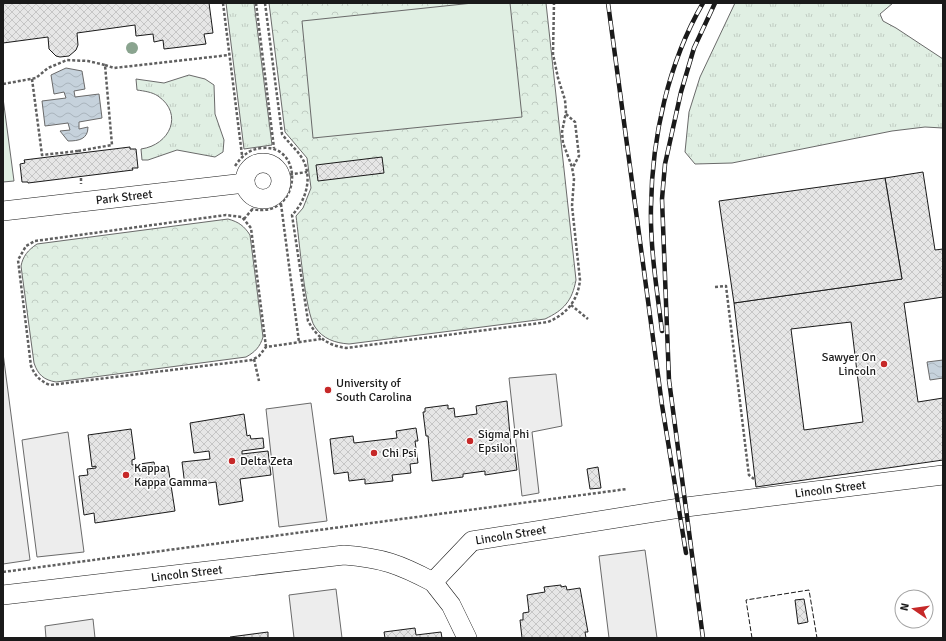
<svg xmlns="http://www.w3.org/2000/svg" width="946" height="641" font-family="Signika,sans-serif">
	<defs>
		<pattern id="grass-tufts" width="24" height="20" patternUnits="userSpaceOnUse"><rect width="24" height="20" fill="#e0efe3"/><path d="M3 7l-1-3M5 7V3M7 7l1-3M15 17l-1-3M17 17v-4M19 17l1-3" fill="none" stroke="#c0ccc2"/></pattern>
		<pattern id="park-crowns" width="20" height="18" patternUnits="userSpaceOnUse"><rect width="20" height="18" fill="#e0efe3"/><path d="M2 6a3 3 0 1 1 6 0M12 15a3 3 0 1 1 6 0" fill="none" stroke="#c0ccc2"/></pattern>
		<pattern id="water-waves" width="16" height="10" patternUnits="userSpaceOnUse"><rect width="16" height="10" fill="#c6d2dc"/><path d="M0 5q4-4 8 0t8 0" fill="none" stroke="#aab4bc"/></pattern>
		<pattern id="building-cross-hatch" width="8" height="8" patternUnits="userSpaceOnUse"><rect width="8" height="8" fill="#e6e6e6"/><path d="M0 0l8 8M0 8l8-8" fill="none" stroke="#c5c5c5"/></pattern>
	</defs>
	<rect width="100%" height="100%" fill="#fff"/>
	<g fill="url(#grass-tufts)" stroke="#6a6a6a">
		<polygon points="226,3 254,3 272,145 244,149"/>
		<polygon points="735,3 893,3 880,14 883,21 896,28 943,59 943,128 925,127 892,131 732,163 695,164 685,152 689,112 700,77"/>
		<path d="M189,75L205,79L214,85L215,114L224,140L223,152L215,157L177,150L148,160H142L141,149C170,145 184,114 158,96C152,92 144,91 137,90L136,79L164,83Z"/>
	</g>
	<g fill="url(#park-crowns)" stroke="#6a6a6a">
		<path d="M269,3H546L576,280C572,301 564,310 545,319L349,344C335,343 323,339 315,327C305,313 299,237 296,216L303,208L311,188L307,158L285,132Z"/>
		<path d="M228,219C239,222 244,226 250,235L263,337C260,347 255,352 246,357L56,382C44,380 38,375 34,363L21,266C23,256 28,250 37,244Z"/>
	</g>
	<g fill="#e0efe3" stroke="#6a6a6a">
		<polygon points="473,3 510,3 522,117 313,138 302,21"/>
		<polygon points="3,98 14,181 3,182"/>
	</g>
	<g fill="#ededed" stroke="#6a6a6a">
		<polygon points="3,353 30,560 3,564"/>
		<polygon points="556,374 562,426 532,432 539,493 522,496 509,378"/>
		<polygon points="311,403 327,521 279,527 266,409"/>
		<polygon points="68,432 84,552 37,557 22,440"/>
		<polygon points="645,550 657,638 609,638 599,556"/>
		<polygon points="336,589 342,638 294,638 289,595"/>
		<polygon points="93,619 95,638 46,638 45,626"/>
	</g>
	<g fill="url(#water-waves)" stroke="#6a6a6a">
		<path d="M66,68L82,71L85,89L74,91L75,97L99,94L102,118L79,122V129L88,127C88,139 79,141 68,141L60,131L70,130L68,123L45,126L42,101L66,98L64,92L54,94L51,75Z"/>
		<polygon points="943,360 943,378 930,380 927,362"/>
	</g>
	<g fill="url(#building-cross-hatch)" stroke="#1a1a1a" fill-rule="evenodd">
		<polygon points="3,3 209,3 213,33 204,34 206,44 164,49 163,40 154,42 153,34 136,36 135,25 77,33 78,45 76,50 69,56 60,57 56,56 49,49 48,37 3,43"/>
		<polygon points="130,147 130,149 136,149 138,168 132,168 133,170 28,183 28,182 22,182 20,164 25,163 24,160"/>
		<polygon points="382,157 384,173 318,181 316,165"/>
		<path d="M923,172L935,250L943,249V297L904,303L918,402L943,398V460L756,487L734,303L902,279L885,178ZM851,322L863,422L804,430L791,329Z"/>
		<polygon points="885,178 902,279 734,303 719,201"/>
		<polygon points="507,401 511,447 514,447 517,470 485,475 485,471 463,474 463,477 432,481 428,436 426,436 423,412 425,412 425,408 448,405 448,409 454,408 455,417 477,414 476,406"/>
		<polygon points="244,414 247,436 250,435 251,439 263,438 264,448 242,451 242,454 268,451 271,475 240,479 243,501 219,505 216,482 185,486 182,462 210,459 209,451 194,453 190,423"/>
		<polygon points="416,428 418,441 415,441 418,463 410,464 411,473 392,475 393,481 365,484 365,479 349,481 348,472 334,474 330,439 353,436 354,443 397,438 396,431"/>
		<polygon points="131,429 135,459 132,460 132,465 154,462 155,468 168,466 175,511 95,523 94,513 84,515 79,476 88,475 87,469 96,468 96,466 92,467 88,435"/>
		<polygon points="598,467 601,488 590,489 587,469"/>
		<polygon points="561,585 561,587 566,586 567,590 580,588 588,632 585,632 586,638 522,638 520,620 523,620 523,613 529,612 527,595 545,592 544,587"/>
		<polygon points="804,599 808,622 798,624 795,600"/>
		<polygon points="415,628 416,635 441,632 442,638 385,638 384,632"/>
		<polygon points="268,632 268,638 230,638 230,637"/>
	</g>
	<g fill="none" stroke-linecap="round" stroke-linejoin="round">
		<g stroke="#1a1a1a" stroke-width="20">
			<g id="minor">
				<circle cx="263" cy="181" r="18"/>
				<path id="s1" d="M3,211L245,183"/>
				<polyline points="433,582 451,605 467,638"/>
				<path id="s2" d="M3,595L344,555C382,558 399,564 433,582L472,541L686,507L943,475"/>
			</g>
		</g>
		<g stroke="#5f5f5f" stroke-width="2.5" stroke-dasharray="3 2" stroke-linecap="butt">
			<polyline points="223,3 242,155"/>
			<polyline points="256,3 274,148"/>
			<path d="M265,3L282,134C288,142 295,148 300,155C314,174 307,200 292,215L308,321C318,338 327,345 346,348L548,322C567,314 578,300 580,280L572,206L574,179L572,167L563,143L562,132L566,112L565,100L558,78L553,54L554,3"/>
			<polyline points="105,65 114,68 229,55"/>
			<polyline points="32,79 42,155 78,151"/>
			<polyline points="3,84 36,78 48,68 67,60 88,61 105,65 112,145 78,151 78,153"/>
			<polyline points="566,114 575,122 579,156 573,167"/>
			<path d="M235,166C242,156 249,149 262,148C306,144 301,220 252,209"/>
			<polyline points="280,176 307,172"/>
			<polyline points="81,178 81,184"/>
			<polyline points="281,204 299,342"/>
			<polyline points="244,219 261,199"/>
			<polyline points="715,287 726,286 748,468 749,475 754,479"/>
			<polyline points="571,305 588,319"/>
			<path d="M266,347L251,228L242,217L226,215L35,241L26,246L18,260L31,366C35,376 40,381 50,385L252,360L259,356L266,347L321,339"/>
			<polyline points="254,359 259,381"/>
			<polyline points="3,572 627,489"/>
		</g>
		<use href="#minor" stroke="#fff" stroke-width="19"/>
		<g stroke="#1a1a1a" stroke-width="4.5">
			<g id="rail">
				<polyline points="608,3 662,405 686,553"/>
				<path d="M662,331C657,290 650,248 651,207C652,137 668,63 703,3"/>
				<polyline points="703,638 669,380 662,199 665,164 681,92 694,48 715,3"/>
			</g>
		</g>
		<use href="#rail" stroke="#fff" stroke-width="3" stroke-dasharray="9" stroke-linecap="butt"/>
		<polyline stroke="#1a1a1a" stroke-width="1" stroke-dasharray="5 2" stroke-linecap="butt" points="752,638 746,600 809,590 817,638"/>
	</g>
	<circle fill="#8aa48f" cx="132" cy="48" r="6"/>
	<g fill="#c62828" stroke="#fff" stroke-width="1.5">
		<circle cx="884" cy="364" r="4"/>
		<circle cx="328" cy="390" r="4"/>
		<circle cx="470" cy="441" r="4"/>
		<circle cx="374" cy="453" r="4"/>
		<circle cx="232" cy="461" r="4"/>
		<circle cx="126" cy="475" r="4"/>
	</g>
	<g text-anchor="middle" stroke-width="3" stroke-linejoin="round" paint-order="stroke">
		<g font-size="12" fill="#1a1a1a" stroke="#fff">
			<text dy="4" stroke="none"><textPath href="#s1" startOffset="122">Park Street</textPath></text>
			<text dy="4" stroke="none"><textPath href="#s2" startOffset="856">Lincoln Street</textPath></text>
			<text dy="4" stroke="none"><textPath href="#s2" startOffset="533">Lincoln Street</textPath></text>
			<text dy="4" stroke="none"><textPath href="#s2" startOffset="185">Lincoln Street</textPath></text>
		</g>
		<g font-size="12" fill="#1a1a1a" stroke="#fff" text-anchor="start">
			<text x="876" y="361" text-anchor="end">Sawyer On<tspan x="876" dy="14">Lincoln</tspan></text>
			<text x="336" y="387">University of<tspan x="336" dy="14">South Carolina</tspan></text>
			<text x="478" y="438">Sigma Phi<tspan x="478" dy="14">Epsilon</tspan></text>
			<text x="382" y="457">Chi Psi</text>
			<text x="240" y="465">Delta Zeta</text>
			<text x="134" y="472">Kappa<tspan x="134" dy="14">Kappa Gamma</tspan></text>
		</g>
	</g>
	<rect width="946" height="641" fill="none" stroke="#1a1a1a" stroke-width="8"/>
	<g transform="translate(914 609) rotate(283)"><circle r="19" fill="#ffffff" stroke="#a3a3a3"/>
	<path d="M0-3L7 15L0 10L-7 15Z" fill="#c62828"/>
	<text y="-6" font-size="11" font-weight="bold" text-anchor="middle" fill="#1a1a1a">N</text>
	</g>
</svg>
